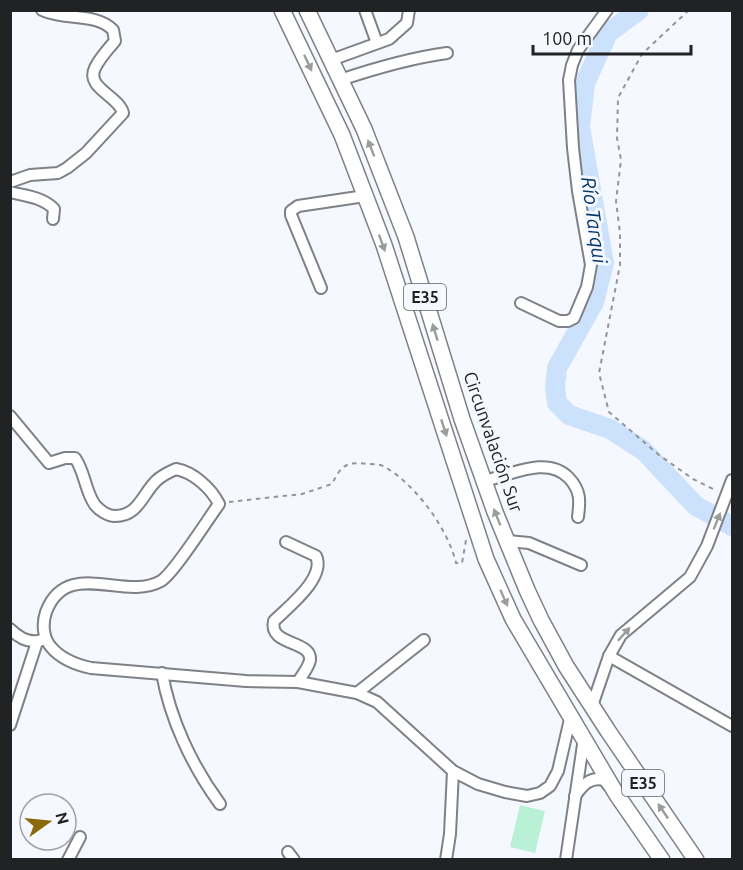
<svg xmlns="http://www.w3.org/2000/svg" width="743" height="870" font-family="Ubuntu,sans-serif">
	<rect width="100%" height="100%" fill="#f5f8fe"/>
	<polygon fill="#b8f1d6" points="520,805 545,811 535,853 510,847"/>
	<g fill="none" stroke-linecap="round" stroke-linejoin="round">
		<polyline stroke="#cbe1fc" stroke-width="20" points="639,10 608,33 585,83 580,127 604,263 594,302 557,368 555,387 557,403 569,415 610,429 643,450 696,506 732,526"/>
		<g stroke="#7e8186" stroke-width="14">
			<g id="minor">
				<polyline points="365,10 377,43"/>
				<polyline points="331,60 389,39 407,23 409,10"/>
				<path d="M340,80C376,68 410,58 447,53"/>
				<path d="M10,182L30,175L58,173L67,168L86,153L123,113C119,96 85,88 95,68C99,59 108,49 115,41L113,30C95,12 65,21 42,10"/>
				<path d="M10,192C25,196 43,197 54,209L53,219"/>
				<polyline points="321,288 291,215 291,211 298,206 365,196"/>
				<polyline points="521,303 559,321 568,321 574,318 587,287 591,265 578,191 573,148 569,80 572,65 578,50 607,10"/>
				<path d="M10,416L49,463L65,458H75C85,472 85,491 95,505C100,511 108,516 115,516C138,516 142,495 156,481C161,476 169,472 176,469C193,472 211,488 219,504C208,519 174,573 161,581C124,602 67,557 46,612C42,624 43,638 51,647C61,659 77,665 91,668L246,681L298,682L357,693L377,702L453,771L478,784L505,792L527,796L540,793L550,786L558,771L571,715"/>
				<path d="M484,481C511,475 547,455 569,478C581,491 580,501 578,517"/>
				<polyline points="507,541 529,543 581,565"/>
				<path d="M286,542L316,556C326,578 288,607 274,621C268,646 312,640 310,660C309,667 302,675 298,682"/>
				<path d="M10,629C19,638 30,644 42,640"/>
				<polyline points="609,656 732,726"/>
				<path d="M162,673C170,719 192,766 220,804"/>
				<polyline points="357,693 424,640"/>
				<polyline points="592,706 609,656 621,635 690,577 707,546 732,480"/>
				<polyline points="10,725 37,642"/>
				<path d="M575,796C582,786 590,776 604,780L609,786"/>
				<polyline points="288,852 294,860"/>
				<polyline points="68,860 80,837"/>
				<polyline points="446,860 450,834 453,771"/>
				<polyline points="566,860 584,738"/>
			</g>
		</g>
		<g stroke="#7e8186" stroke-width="18">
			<g id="highway">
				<polyline points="282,10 342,135 384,245 486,559 513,619 617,795 662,860"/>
				<polyline points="307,10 364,129 406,237 462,419 495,512 527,590 541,620 566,666 608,731 696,860"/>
			</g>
		</g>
		<g stroke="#939599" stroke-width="2" stroke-dasharray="4.5 4.5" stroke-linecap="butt">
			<polyline points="689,10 642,54 618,98 617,138 621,160 616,201 620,233 620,265 599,373 609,412 659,455 693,479 717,491"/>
			<path d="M229,502L302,494L332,484C341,466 346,461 367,464C373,464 380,464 385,467C416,485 448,529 456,563H462L466,540"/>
		</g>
		<use href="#minor" stroke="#fff" stroke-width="10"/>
		<use href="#highway" stroke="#fff" stroke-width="15"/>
	</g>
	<defs><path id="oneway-solid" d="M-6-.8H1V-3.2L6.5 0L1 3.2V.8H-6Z" transform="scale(1.5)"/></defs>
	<g fill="#9b9c9c">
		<use href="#oneway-solid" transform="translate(308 63) rotate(65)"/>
		<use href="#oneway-solid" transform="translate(371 148) rotate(-111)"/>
		<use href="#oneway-solid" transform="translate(382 243) rotate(70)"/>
		<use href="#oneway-solid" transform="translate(435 332) rotate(-107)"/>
		<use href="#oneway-solid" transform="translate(444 428) rotate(72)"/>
		<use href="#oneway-solid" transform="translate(497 517) rotate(-112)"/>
		<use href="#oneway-solid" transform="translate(717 521) rotate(-68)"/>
		<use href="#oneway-solid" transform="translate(504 598) rotate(66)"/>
		<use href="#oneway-solid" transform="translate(624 634) rotate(-48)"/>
		<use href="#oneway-solid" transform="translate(663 811) rotate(-124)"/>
	</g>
	<g text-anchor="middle" stroke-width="6" stroke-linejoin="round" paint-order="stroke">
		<g fill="#f5f8fe" stroke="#616265" stroke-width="1.5">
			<rect x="404" y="284" width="42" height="26" rx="4.5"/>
			<rect x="622" y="770" width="42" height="26" rx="4.5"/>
		</g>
		<g font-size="16" font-weight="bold" fill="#212224">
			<text x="425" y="303">E35</text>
			<text x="643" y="789">E35</text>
		</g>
		<g font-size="18" fill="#212224" stroke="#f5f8fe">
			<text transform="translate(493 442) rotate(71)" y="6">Circunvalación Sur</text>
		</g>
		<g font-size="20" font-style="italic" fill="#023669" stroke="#f5f8fe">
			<text transform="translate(594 220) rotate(82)" y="7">Río Tarqui</text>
		</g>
	</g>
	<rect width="743" height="870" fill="none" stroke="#212224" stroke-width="24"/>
	<g transform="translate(48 822) rotate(75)"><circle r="28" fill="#f5f8fe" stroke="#a0a2a7" stroke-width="1.5"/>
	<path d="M0-4.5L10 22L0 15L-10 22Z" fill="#8a6908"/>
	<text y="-9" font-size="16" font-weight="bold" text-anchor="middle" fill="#212224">N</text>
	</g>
	<path d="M533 45v9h158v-9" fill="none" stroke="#212224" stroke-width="3"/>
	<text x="542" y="45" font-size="18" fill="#212224" stroke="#f5f8fe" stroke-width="4.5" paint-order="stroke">100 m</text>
</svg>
